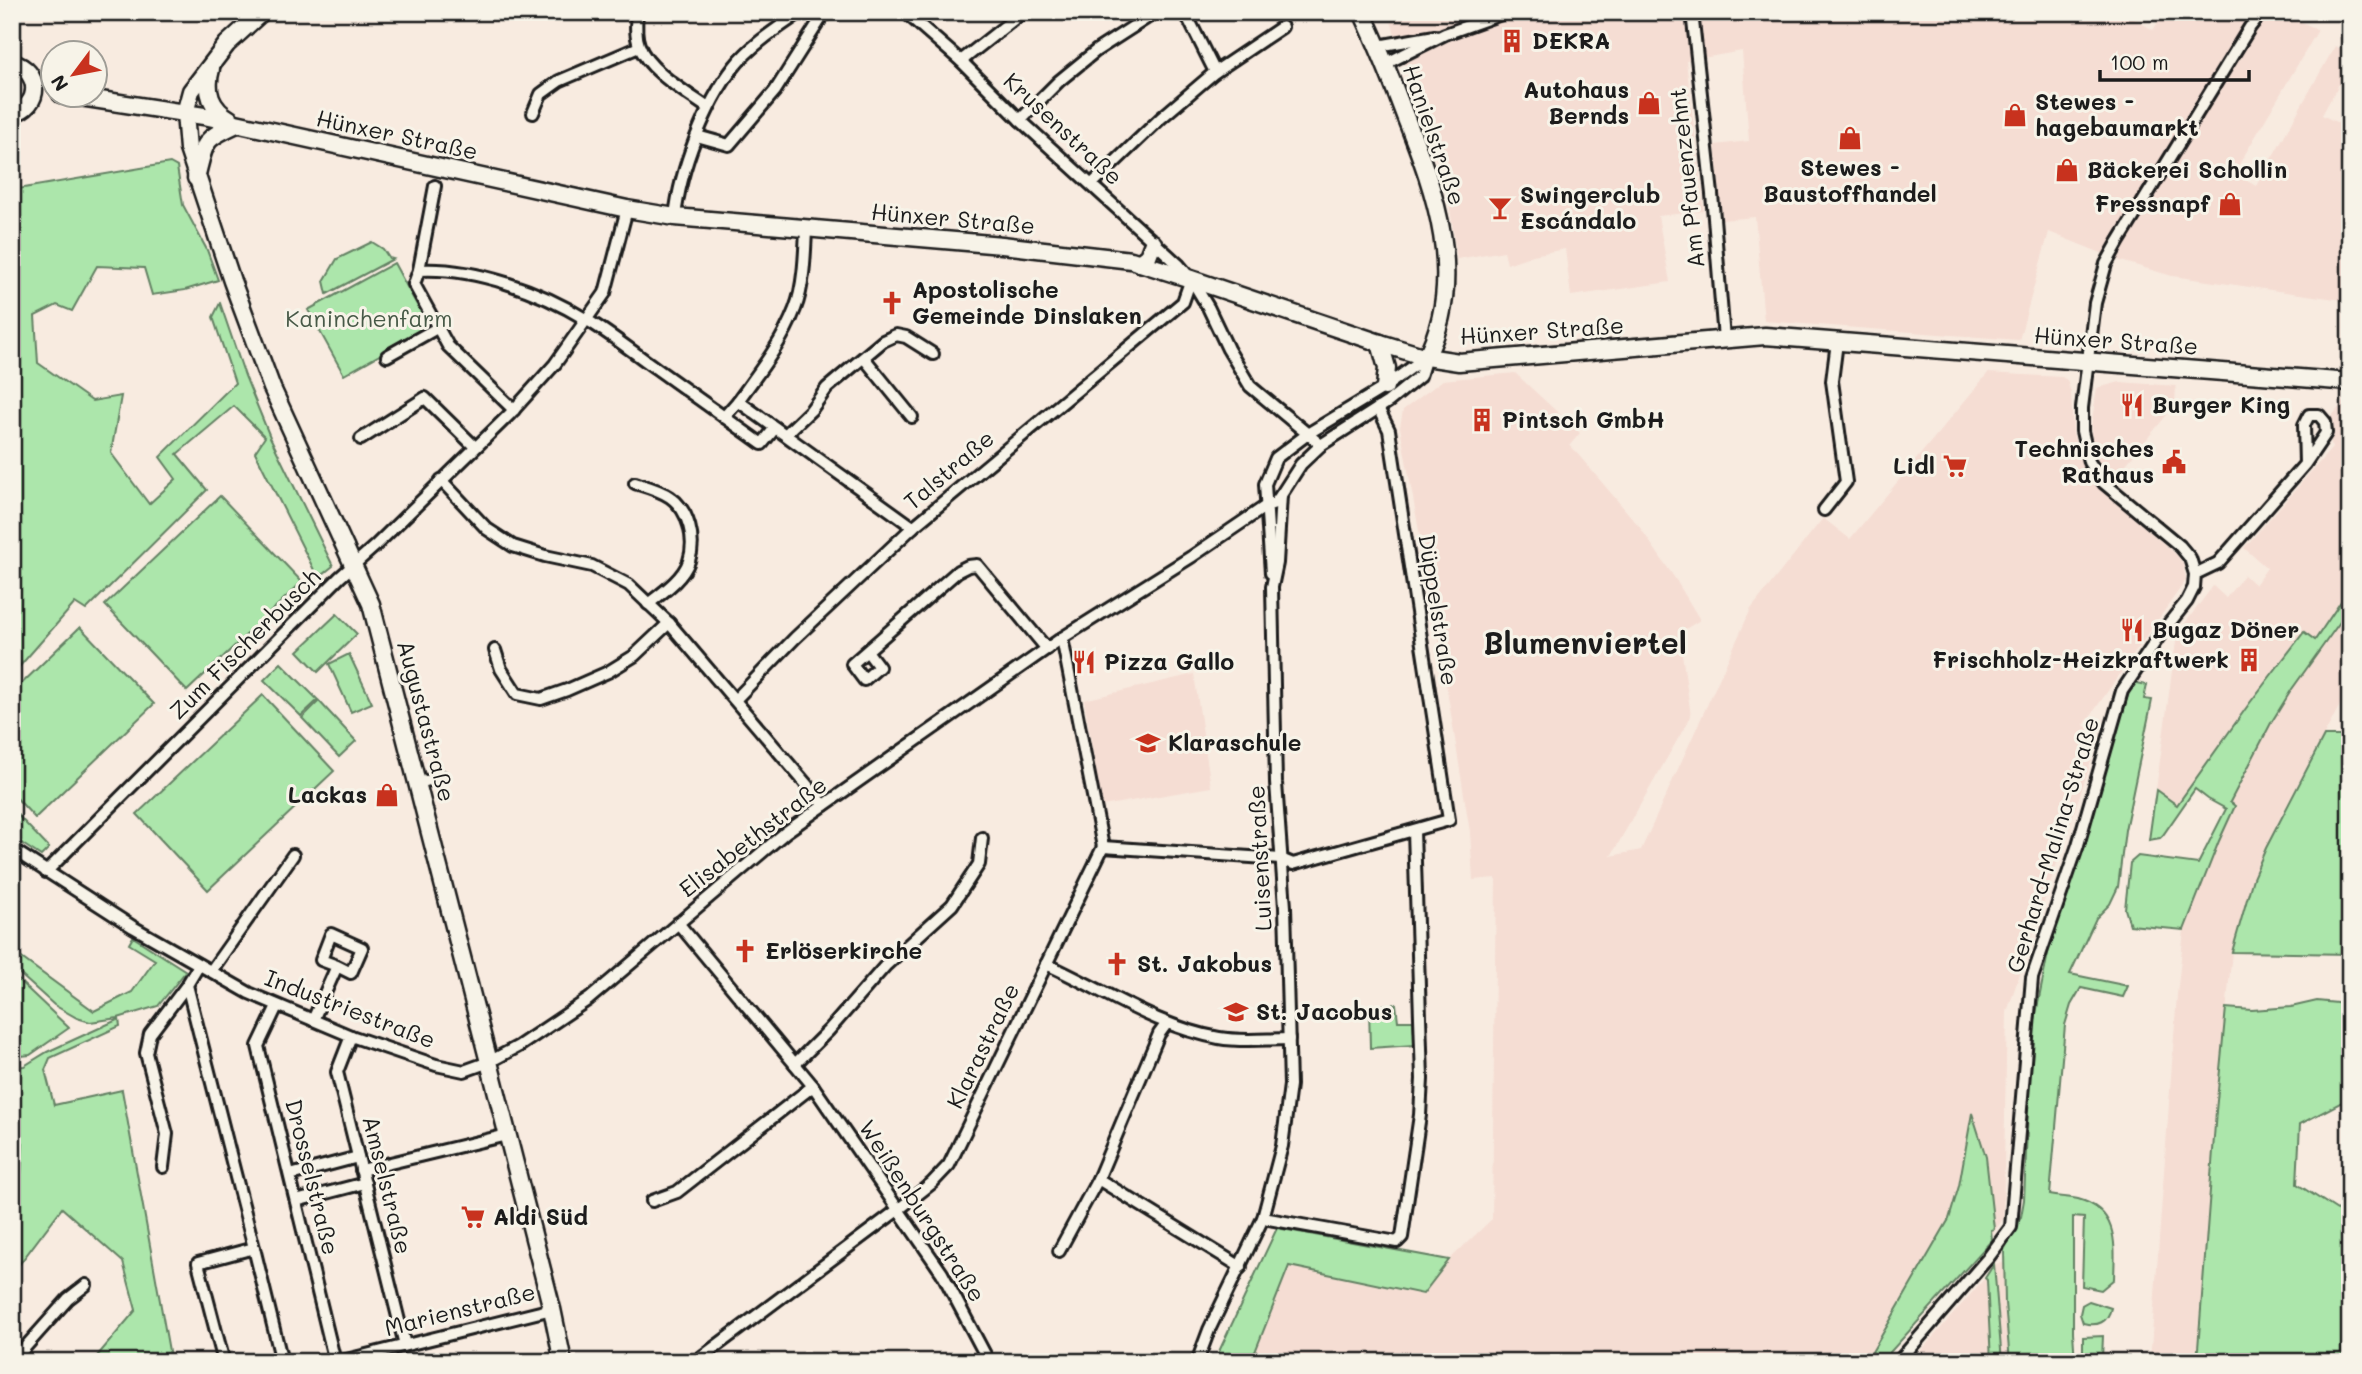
<svg xmlns="http://www.w3.org/2000/svg" width="2362" height="1374" font-family="Mali,sans-serif">
	<rect width="100%" height="100%" fill="#f8ebe0"/>
	<filter id="ink" filterUnits="userSpaceOnUse"><feTurbulence type="fractalNoise" baseFrequency=".0143" numOctaves="2"/><feDisplacementMap in="SourceGraphic" scale="14" xChannelSelector="R" yChannelSelector="G"/><feConvolveMatrix kernelMatrix="1 2 1 2 8 2 1 2 1" color-interpolation-filters="sRGB"/></filter>
	<g filter="url(#ink)">
		<g fill="#f5ddd3">
			<polygon points="1388,12 2131,12 2129,16 2153,30 2165,12 2283,12 2318,30 2234,173 2256,186 2335,46 2350,54 2350,64 2322,115 2350,129 2346,138 2350,139 2350,301 2172,276 2121,261 2049,232 2019,340 1764,321 1755,217 1722,220 1715,145 1749,141 1742,51 1686,61 1704,211 1658,216 1670,282 1571,296 1565,249 1533,255 1507,264 1504,251 1457,259 1449,201"/>
			<polygon points="1515,373 1580,433 1570,445 1639,526 1676,580 1700,620 1679,633 1691,716 1611,856 1641,850 1751,609 1823,518 1850,539 1988,373 2062,377 2067,380 2071,393 2073,433 2079,456 2091,479 2102,491 2177,555 2183,564 2186,580 2084,725 2099,738 2007,1012 2003,1219 1992,1235 1883,1362 1214,1362 1277,1228 1449,1260 1492,1219 1496,878 1473,880 1470,832 1440,646 1400,427 1403,410 1443,380"/>
			<polygon points="2120,382 2176,386 2175,405 2113,480 2102,469 2096,458 2092,445 2091,427 2097,388"/>
			<polygon points="2344,402 2350,402 2350,588 2315,640 2304,632 2249,704 2177,805 2156,790 2177,634 2213,586 2226,598 2244,575 2255,585 2267,568 2244,548 2332,448 2327,421"/>
			<polygon points="2350,608 2350,686 2282,814 2253,878 2232,952 2216,1111 2197,1362 2150,1362 2177,995 2184,930 2219,841 2235,807 2229,803 2271,723 2292,689"/>
			<polygon points="1194,674 1211,787 1102,806 1084,700"/>
			<polygon points="2005,1263 2005,1303 2010,1362 2002,1362 1996,1306 1994,1264"/>
			<polygon points="1985,1278 1987,1280 1991,1362 1911,1362"/>
		</g>
		<g fill="#ace6ab" stroke="#648164" stroke-width="2">
			<polygon points="170,163 177,167 183,205 207,250 218,280 185,290 152,295 144,268 97,266 72,311 57,305 35,316 38,363 92,401 121,396 111,453 149,504 176,479 160,457 235,383 213,317 220,303 245,376 270,437 333,566 318,578 255,452 265,437 234,406 177,454 207,490 86,610 75,603 12,675 12,190"/>
			<polygon points="372,242 383,249 389,258 393,259 327,294 324,281 337,259"/>
			<polygon points="394,263 429,327 344,375 308,310"/>
			<polygon points="220,496 302,582 187,691 105,605"/>
			<polygon points="2350,588 2350,608 2292,689 2271,723 2230,802 2235,806 2219,841 2184,930 2130,925 2125,909 2130,863 2138,856 2198,864 2226,809 2208,799 2195,789 2163,835 2160,838 2149,840 2156,790 2177,805 2249,704 2304,632 2315,640"/>
			<polygon points="337,614 357,634 318,672 298,651"/>
			<polygon points="80,627 154,704 35,818 12,793 12,693"/>
			<polygon points="349,654 372,703 351,712 329,664"/>
			<polygon points="281,663 318,700 301,716 264,680"/>
			<path d="M2132,682L2147,685L2144,699L2152,700L2125,830L2118,887L2110,904L2096,918L2070,974L2128,986L2123,997L2081,988L2071,1005L2065,1025L2050,1195C2059,1197 2069,1197 2078,1199C2119,1210 2115,1245 2114,1279L2101,1290L2082,1286L2084,1218L2073,1217V1332L2075,1362H2010L2005,1303L2004,1250L2021,1217L2024,1200L2030,1059L2033,1029L2048,953Z"/>
			<polygon points="263,695 334,771 208,890 137,814"/>
			<polygon points="319,701 356,741 339,757 302,718"/>
			<polygon points="2324,736 2350,736 2350,954 2232,952 2253,878 2266,848"/>
			<polygon points="12,809 49,848 41,856 12,837"/>
			<polygon points="133,937 186,971 158,1006 118,1018 90,1022 77,1018 54,1005 12,967 12,951 94,1011 132,992 155,960 129,944"/>
			<polygon points="12,974 69,1028 30,1055 12,1057"/>
			<polygon points="2317,1001 2337,1003 2350,1008 2350,1098 2300,1124 2297,1184 2348,1217 2342,1362 2197,1362 2216,1111 2226,1008 2252,1010 2291,1007"/>
			<polygon points="1396,1004 1398,1021 1413,1021 1415,1045 1370,1048 1369,1006"/>
			<polygon points="119,1019 120,1026 50,1058 45,1070 54,1105 122,1090 171,1362 92,1362 136,1310 123,1262 62,1208 12,1274 12,1185 21,1175 23,1142 17,1172 12,1178 12,1067 24,1066 47,1052"/>
			<polygon points="1972,1113 1986,1157 1994,1229 1991,1230 1992,1240 1883,1360 1872,1352 1949,1219 1959,1186"/>
			<polygon points="1277,1228 1449,1260 1423,1294 1289,1266 1251,1362 1214,1362"/>
			<polygon points="1994,1264 2002,1362 1991,1362 1987,1280 1985,1278"/>
			<path d="M2089,1301L2111,1308C2108,1322 2098,1327 2083,1323L2080,1314L2082,1305Z"/>
			<polygon points="2103,1336 2102,1359 2129,1362 2083,1362 2083,1337"/>
		</g>
		<g fill="none" stroke-linecap="round" stroke-linejoin="round">
			<g stroke="#1c1c1c" stroke-width="16">
				<g id="street">
					<path d="M637,12C636,23 635,35 639,45C647,70 687,93 708,108"/>
					<polyline points="905,12 961,61 1020,120 1179,265 1191,279 1208,307 1228,349 1250,386 1321,445"/>
					<polyline points="1185,12 1215,72"/>
					<polyline points="1692,12 1712,194 1724,339"/>
					<polyline points="1378,46 1435,36"/>
					<polyline points="961,61 1023,12"/>
					<polyline points="1385,64 1445,34 1507,12"/>
					<polyline points="533,113 541,94 559,81 639,47"/>
					<polyline points="1020,120 1059,81 1097,50 1156,12"/>
					<polyline points="697,136 729,145 775,91 825,12"/>
					<polyline points="1092,184 1161,118 1215,72 1282,27"/>
					<polyline points="435,186 419,270 414,284 448,346 514,410"/>
					<path d="M675,217C680,170 705,104 734,67C751,45 778,28 801,12"/>
					<path d="M419,270C474,267 540,291 587,320C611,334 634,353 657,369C692,394 727,419 762,444L775,428"/>
					<polyline points="387,356 437,328"/>
					<polyline points="864,358 912,417"/>
					<path d="M738,401C759,372 782,343 795,309C804,287 805,253 806,229"/>
					<polyline points="724,417 738,401 913,527"/>
					<polyline points="786,434 811,410 827,388 883,341 896,335 906,337 933,354"/>
					<polyline points="361,439 425,398 475,447"/>
					<polyline points="441,480 487,529 513,546 545,556 592,566 629,585 669,623 824,805"/>
					<path d="M635,483C648,487 660,490 670,497C689,510 696,540 689,561C683,579 662,593 648,604"/>
					<polyline points="1824,510 1846,482 1832,381 1837,342"/>
					<polyline points="1271,573 1265,484 1276,458 1309,433 1385,387 1426,357"/>
					<polyline points="2195,574 2218,563 2305,464 2326,433 2325,422 2319,415 2309,415 2304,425 2305,464"/>
					<polyline points="495,650 501,669 517,694 541,699 567,690 608,672 634,656 669,623"/>
					<polyline points="867,651 879,667 864,680 852,664 958,571 968,566 977,565 1047,649"/>
					<polyline points="735,700 795,638 913,527 1183,302 1191,279"/>
					<polyline points="418,783 442,777"/>
					<polyline points="1103,847 1281,859 1293,864 1449,820 1389,430 1378,408"/>
					<polyline points="12,849 133,927 249,993 351,1036 436,1065 464,1071 489,1062 519,1046 589,999 786,832 1062,638 1191,557 1266,506 1275,503 1281,495"/>
					<polyline points="46,872 340,577 375,546 510,414 555,364 605,293 627,209"/>
					<polyline points="678,923 813,1086 942,1273 989,1362"/>
					<path d="M1046,964C1102,989 1157,1027 1219,1038C1241,1042 1266,1039 1289,1039"/>
					<polyline points="199,965 187,985 254,1248"/>
					<polyline points="211,971 293,855"/>
					<polyline points="277,1006 258,1046 335,1362"/>
					<polyline points="313,1020 337,966 351,973 362,948 331,934 321,960 337,966"/>
					<polyline points="1167,1023 1159,1034 1098,1179 1241,1267"/>
					<polyline points="351,1036 337,1072 405,1345"/>
					<polyline points="795,1064 829,1030 886,965 952,905 979,864 982,838"/>
					<polyline points="163,1167 167,1134 146,1053 150,1034 187,985"/>
					<polyline points="361,1170 507,1135"/>
					<polyline points="290,1175 358,1157"/>
					<polyline points="296,1201 365,1183"/>
					<polyline points="652,1201 677,1192 813,1086"/>
					<polyline points="1263,1218 1397,1242 1402,1237 1420,1115 1422,1079 1414,831"/>
					<polyline points="1059,1251 1098,1179"/>
					<polyline points="12,1362 68,1299 86,1285"/>
					<polyline points="224,1362 198,1263 254,1248 282,1362"/>
					<polyline points="338,1362 552,1309"/>
					<polyline points="695,1362 899,1209 932,1183 949,1165 1103,847 1062,638"/>
					<polyline points="1197,1362 1209,1330 1263,1218 1282,1146 1290,1085 1285,907 1276,783 1272,587 1277,563 1281,495 1301,464 1321,445 1388,402 1420,376 1426,357"/>
					<polyline points="1898,1362 1988,1258 2011,1227 2032,978 2078,845 2122,691 2162,632 2187,601 2194,587 2195,574 2190,558 2180,546 2104,483 2089,462 2082,431 2082,408 2095,303 2106,264 2119,241 2250,27 2262,12"/>
				</g>
			</g>
			<g stroke="#1c1c1c" stroke-width="21">
				<g id="secondary">
					<polyline points="262,12 227,44 191,91 185,113 188,149 232,281 272,388 371,604 489,1062 552,1309 563,1362"/>
					<path d="M1362,12C1378,46 1392,81 1405,116C1435,191 1467,279 1426,357"/>
					<path d="M12,63C41,70 42,107 12,113"/>
					<path d="M211,69C205,91 210,108 231,120"/>
					<polyline points="61,94 204,116 627,209 675,217 1002,245 1131,260 1191,279 1380,343 1426,357 1459,362 1765,336 2350,382"/>
					<path d="M196,178C206,140 202,140 237,124"/>
					<polyline points="1139,263 1148,256 1153,243"/>
					<polyline points="1380,343 1387,368 1385,387"/>
				</g>
			</g>
			<use href="#street" stroke="#f7f3e8" stroke-width="10"/>
			<use href="#secondary" stroke="#f7f3e8" stroke-width="16"/>
		</g>
	</g>
	<defs>
		<g id="building-bare" transform="scale(1.89)"><path d="M-4-6H4V6H1V3H-1V6H-4ZM-2.5-4.3h1.7v1.8h-1.7ZM.8-4.3h1.7v1.8H.8ZM-2.5-1h1.7V.8h-1.7ZM.8-1h1.7V.8H.8Z" fill="#c8321e" stroke="#f7f3e8" stroke-width="2.5" paint-order="stroke"/></g>
		<g id="shop-bare" transform="scale(1.89)"><path d="M-5-2.5h2.3a2.7 3.5 0 0 1 5.4 0H5L5.5 6h-11ZM-1.5-2.5h3a1.5 2.3 0 0 0-3 0Z" fill="#c8321e" stroke="#f7f3e8" stroke-width="2.5" paint-order="stroke"/></g>
		<g id="bar-bare" transform="scale(1.89)"><path d="M-6-5H6L.8 .8V4.5H3.5V6h-7V4.5H-.8V.8Z" fill="#c8321e" stroke="#f7f3e8" stroke-width="2.5" paint-order="stroke"/></g>
		<g id="church-bare" transform="scale(1.89)"><path d="M-1.2-6h2.4v3.5h3.3v2.4h-3.3V6h-2.4V-.1h-3.3v-2.4h3.3Z" fill="#c8321e" stroke="#f7f3e8" stroke-width="2.5" paint-order="stroke"/></g>
		<g id="restaurant-bare" transform="scale(1.89)"><path d="M-5-6h1v4h1v-4h1v4h1v-4h1v5L-1.5 .5V6h-2V.5L-5-1ZM5-6V6H3V1.5H1.5Q1.5-4 5-6Z" fill="#c8321e" stroke="#f7f3e8" stroke-width="2.5" paint-order="stroke"/></g>
		<g id="civic-bare" transform="scale(1.89)"><path d="M-.6-6.5H3V-4.5H.6V-3L4-1V1h2V6H-6V1h2V-1L-.6-3ZM-1.2 2.5V6h2.4V2.5Z" fill="#c8321e" stroke="#f7f3e8" stroke-width="2.5" paint-order="stroke"/></g>
		<g id="supermarket-bare" transform="scale(1.89)"><path d="M-6-5.5h2.5l.6 2H6L4.5 2H-2.5L-4.4-4H-6ZM-1.5 3.2a1.3 1.3 0 1 0 .1 0ZM3 3.2a1.3 1.3 0 1 0 .1 0Z" fill="#c8321e" stroke="#f7f3e8" stroke-width="2.5" paint-order="stroke"/></g>
		<g id="school-bare" transform="scale(1.89)"><path d="M0-5L7-2L0 1L-7-2ZM-4 1L0 2.5L4 1V4Q0 6-4 4Z" fill="#c8321e" stroke="#f7f3e8" stroke-width="2.5" paint-order="stroke"/></g>
	</defs>
	<g fill-rule="evenodd">
		<use href="#building-bare" x="1512" y="41"/>
		<use href="#shop-bare" x="1649" y="103"/>
		<use href="#shop-bare" x="2015" y="115"/>
		<use href="#shop-bare" x="1850" y="138"/>
		<use href="#shop-bare" x="2067" y="170"/>
		<use href="#shop-bare" x="2230" y="204"/>
		<use href="#bar-bare" x="1500" y="208"/>
		<use href="#church-bare" x="892" y="303"/>
		<use href="#restaurant-bare" x="2132" y="405"/>
		<use href="#building-bare" x="1482" y="420"/>
		<use href="#civic-bare" x="2174" y="462"/>
		<use href="#supermarket-bare" x="1955" y="466"/>
		<use href="#restaurant-bare" x="2132" y="630"/>
		<use href="#building-bare" x="2249" y="660"/>
		<use href="#restaurant-bare" x="1084" y="662"/>
		<use href="#school-bare" x="1148" y="743"/>
		<use href="#shop-bare" x="387" y="795"/>
		<use href="#church-bare" x="745" y="951"/>
		<use href="#church-bare" x="1117" y="964"/>
		<use href="#school-bare" x="1236" y="1012"/>
		<use href="#supermarket-bare" x="473" y="1217"/>
	</g>
	<g text-anchor="middle" stroke-width="6" stroke-linejoin="round" paint-order="stroke">
		<g font-size="23" font-weight="bold" fill="#1c1c1c" stroke="#f7f3e8" text-anchor="start">
			<text x="1532" y="49">DEKRA</text>
			<text x="1629" y="98" text-anchor="end">Autohaus<tspan x="1629" dy="26">Bernds</tspan></text>
			<text x="2035" y="110">Stewes -<tspan x="2035" dy="26">hagebaumarkt</tspan></text>
			<text x="1850" y="176" text-anchor="middle">Stewes -<tspan x="1850" dy="26">Baustoffhandel</tspan></text>
			<text x="2087" y="178">Bäckerei Schollin</text>
			<text x="1520" y="203">Swingerclub<tspan x="1520" dy="26">Escándalo</tspan></text>
			<text x="2210" y="212" text-anchor="end">Fressnapf</text>
			<text x="912" y="298">Apostolische<tspan x="912" dy="26">Gemeinde Dinslaken</tspan></text>
			<text x="2152" y="413">Burger King</text>
			<text x="1502" y="428">Pintsch GmbH</text>
			<text x="2154" y="457" text-anchor="end">Technisches<tspan x="2154" dy="26">Rathaus</tspan></text>
			<text x="1935" y="474" text-anchor="end">Lidl</text>
			<text x="2152" y="638">Bugaz Döner</text>
			<text x="2229" y="668" text-anchor="end">Frischholz-Heizkraftwerk</text>
			<text x="1104" y="670">Pizza Gallo</text>
			<text x="1168" y="751">Klaraschule</text>
			<text x="367" y="803" text-anchor="end">Lackas</text>
			<text x="765" y="959">Erlöserkirche</text>
			<text x="1137" y="972">St. Jakobus</text>
			<text x="1256" y="1020">St. Jacobus</text>
			<text x="493" y="1225">Aldi Süd</text>
		</g>
		<g font-size="23" fill="#1c1c1c" stroke="#f7f3e8">
			<text transform="translate(1063 129) rotate(43)" y="8">Krusenstraße</text>
			<text transform="translate(397 135) rotate(12)" y="8">Hünxer Straße</text>
			<text transform="translate(1434 135) rotate(71)" y="8">Hanielstraße</text>
			<text transform="translate(1687 178) rotate(-96)" y="8">Am Pfauenzehnt</text>
			<text transform="translate(953 219) rotate(5)" y="8">Hünxer Straße</text>
			<text transform="translate(1542 331) rotate(-4)" y="8">Hünxer Straße</text>
			<text transform="translate(2116 341) rotate(4)" y="8">Hünxer Straße</text>
			<text transform="translate(949 470) rotate(-40)" y="8">Talstraße</text>
			<text transform="translate(1438 610) rotate(81)" y="8">Düppelstraße</text>
			<text transform="translate(245 644) rotate(-45)" y="8">Zum Fischerbusch</text>
			<text transform="translate(426 721) rotate(75)" y="8">Augustastraße</text>
			<text transform="translate(753 837) rotate(-38)" y="8">Elisabethstraße</text>
			<text transform="translate(2053 845) rotate(-73)" y="8">Gerhard-Malina-Straße</text>
			<text transform="translate(1260 858) rotate(-93)" y="8">Luisenstraße</text>
			<text transform="translate(350 1009) rotate(21)" y="8">Industriestraße</text>
			<text transform="translate(983 1046) rotate(-64)" y="8">Klarastraße</text>
			<text transform="translate(312 1177) rotate(76)" y="8">Drosselstraße</text>
			<text transform="translate(387 1185) rotate(76)" y="8">Amselstraße</text>
			<text transform="translate(922 1211) rotate(57)" y="8">Weißenburgstraße</text>
			<text transform="translate(460 1310) rotate(-14)" y="8">Marienstraße</text>
		</g>
		<g font-size="23" fill="#475947" stroke="#f7f3e8">
			<text x="369" y="327">Kaninchenfarm</text>
		</g>
		<g font-size="30" font-weight="bold" fill="#1c1c1c" stroke="#f7f3e8">
			<text x="1585" y="654">Blumenviertel</text>
		</g>
	</g>
	<rect width="2362" height="1374" fill="none" stroke="#f7f3e8" stroke-width="42"/>
	<rect x="21" y="21" width="2320" height="1332" fill="none" stroke="#1c1c1c" stroke-width="2.5" filter="url(#ink)"/>
	<g transform="translate(74 74) rotate(238)"><circle r="33" fill="#f7f3e8" stroke="#9f9d96" stroke-width="2"/>
	<path d="M0-5L12 26L0 18L-12 26Z" fill="#c8321e"/>
	<text y="-10" font-size="19" font-weight="bold" text-anchor="middle" fill="#1c1c1c">N</text>
	</g>
	<path d="M2100 70v10h149v-10" fill="none" stroke="#1c1c1c" stroke-width="3.5"/>
	<text x="2110" y="70" font-size="21" fill="#1c1c1c" stroke="#f7f3e8" stroke-width="5" paint-order="stroke">100 m</text>
</svg>
